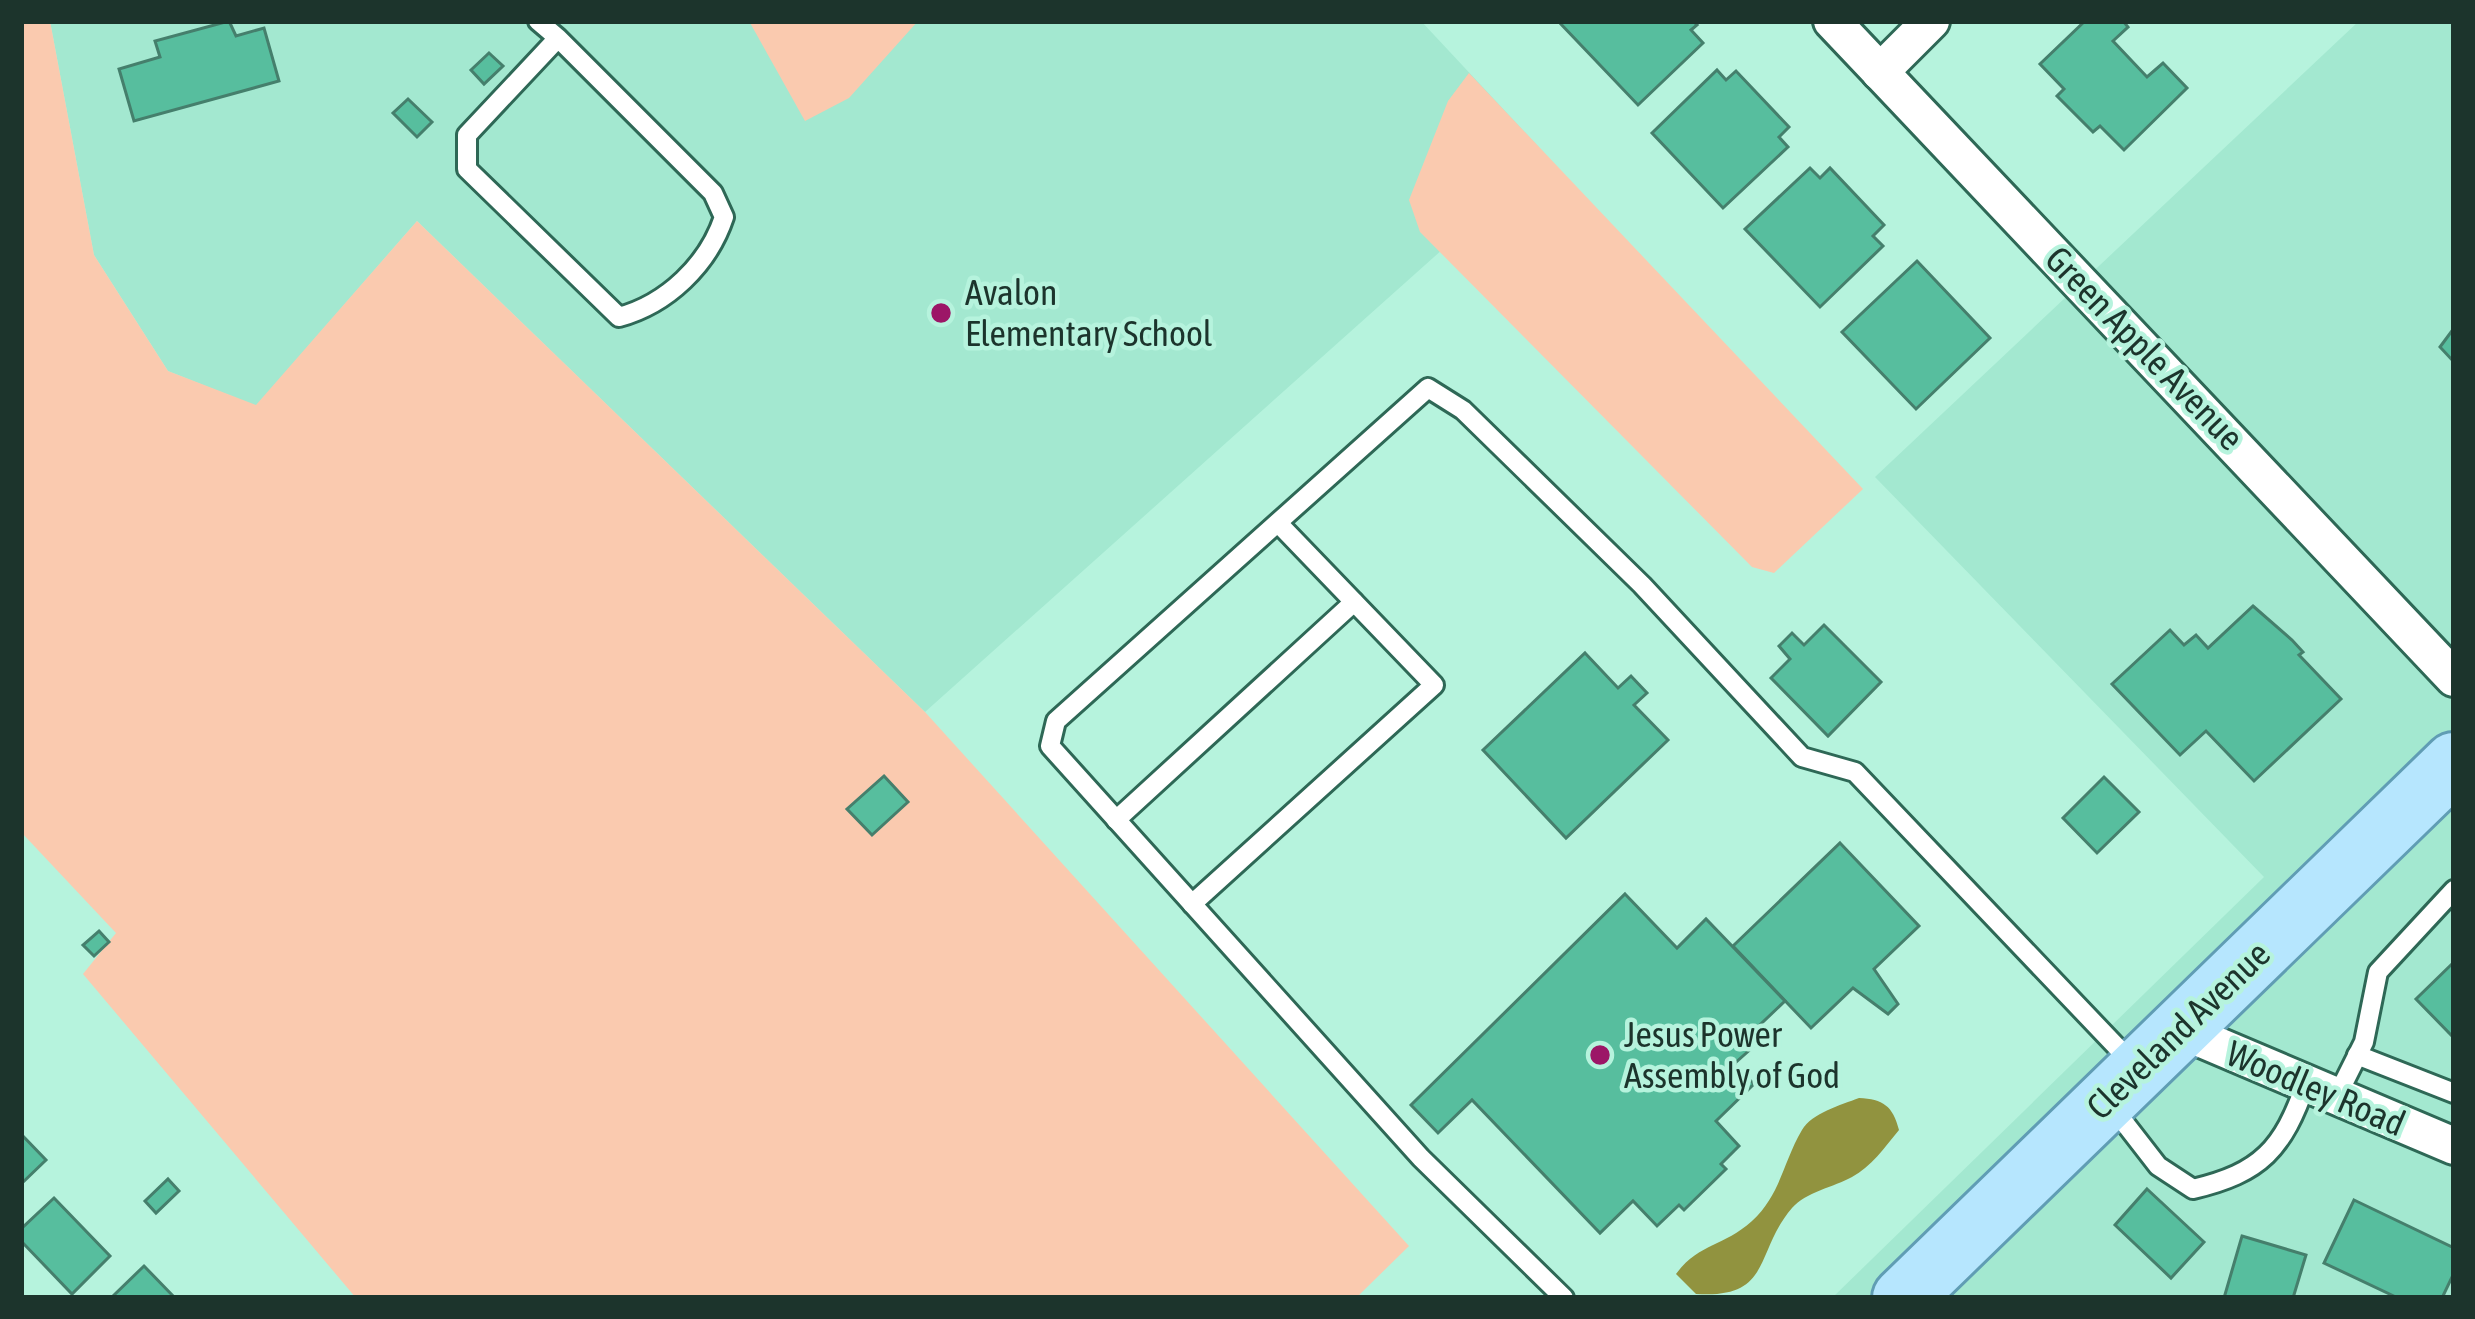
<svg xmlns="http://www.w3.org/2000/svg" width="2475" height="1319" font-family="'Asap Condensed',sans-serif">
	<rect width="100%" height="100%" fill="#b6f3dd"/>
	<g fill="#a3e8d0">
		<polygon points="50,21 1421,21 1547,156 925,712 417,221 256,406 168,371 94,255"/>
		<polygon points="2359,21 2454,21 2454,1298 1832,1298 2264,877 1875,477"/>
	</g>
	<g fill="#facaaf">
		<polygon points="21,21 50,21 94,255 168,371 256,405 417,221 925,712 1409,1246 1356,1298 356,1298 83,974 116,933 21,832"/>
		<polygon points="749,21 918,21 849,98 805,121"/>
		<polygon points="1469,73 1863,489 1774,573 1752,567 1420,232 1409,200 1448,101"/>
	</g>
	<path fill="#91933f" d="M1859,1098C1883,1099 1893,1106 1899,1130C1885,1147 1871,1167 1852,1177C1834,1187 1806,1192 1792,1208C1754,1252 1773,1299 1696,1294L1676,1274C1699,1243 1723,1247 1752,1221C1781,1194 1783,1162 1802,1130C1812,1113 1841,1105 1859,1098Z"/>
	<g fill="#57be9e" stroke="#457f6c" stroke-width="3">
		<polygon points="229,21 236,36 264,28 279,81 134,121 119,69 160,57 155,41"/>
		<polygon points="1558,21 1693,21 1697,25 1691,30 1703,43 1638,105"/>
		<polygon points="2085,21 2123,21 2128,27 2113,41 2147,77 2163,63 2187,88 2124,150 2100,126 2093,132 2057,96 2064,89 2040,64"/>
		<polygon points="489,53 503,66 484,84 471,70"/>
		<polygon points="1717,70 1726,80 1736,71 1789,127 1779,137 1788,147 1723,208 1652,133"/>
		<polygon points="408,99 432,122 417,137 393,113"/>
		<polygon points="1810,168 1820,178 1830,168 1884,225 1873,236 1883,246 1820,307 1745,229"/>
		<polygon points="1917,261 1990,338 1916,409 1842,332"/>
		<polygon points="2454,328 2454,362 2440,347"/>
		<polygon points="2253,606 2292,640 2303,652 2299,655 2341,699 2254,781 2206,731 2180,755 2112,684 2170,630 2184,645 2196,635 2208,648"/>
		<polygon points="1824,625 1881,682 1828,736 1771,678 1790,659 1779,646 1792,633 1804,645"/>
		<polygon points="1585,653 1618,688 1631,676 1647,693 1634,705 1668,740 1566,838 1483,750"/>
		<polygon points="884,776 908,802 872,835 847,809"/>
		<polygon points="2104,777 2139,812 2097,853 2063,818"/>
		<polygon points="1840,843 1919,926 1874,969 1898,1004 1888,1014 1853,988 1811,1028 1733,946"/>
		<polygon points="1625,894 1677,948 1706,919 1785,1001 1745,1039 1753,1047 1734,1064 1754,1084 1716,1121 1739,1146 1721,1164 1726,1169 1684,1210 1679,1205 1657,1226 1633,1201 1600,1233 1472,1100 1438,1133 1411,1105"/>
		<polygon points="99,931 109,942 94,956 83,945"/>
		<polygon points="2454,962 2454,1038 2416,999"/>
		<polygon points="21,1134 46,1160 21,1184"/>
		<polygon points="168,1179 179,1191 156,1213 145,1201"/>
		<polygon points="2147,1189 2204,1242 2171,1278 2115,1225"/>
		<polygon points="54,1198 110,1256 72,1294 21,1241 21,1229"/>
		<polygon points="2354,1200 2454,1248 2454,1273 2442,1298 2398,1298 2324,1263"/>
		<polygon points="2242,1236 2306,1255 2293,1298 2224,1298"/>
		<polygon points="144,1266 175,1298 111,1298"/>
	</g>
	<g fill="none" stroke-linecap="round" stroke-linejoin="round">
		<g stroke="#2e6856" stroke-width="24">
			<g id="lane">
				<path d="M538,21L558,38L713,193L724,217C708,265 667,304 619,317L467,169V135L558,38"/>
				<polyline points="1116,820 1354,602"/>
				<polyline points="1192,904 1434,685 1279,524"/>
				<polyline points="2357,1055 2454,1093"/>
				<polyline points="2337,1096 2364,1042 2378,972 2454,890"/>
				<path d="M2113,1108L2158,1166L2193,1189C2261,1173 2283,1149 2306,1083"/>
				<polyline points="1564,1298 1421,1158 1050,746 1056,721 1428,388 1463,410 1642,585 1802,757 1855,772 2134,1065"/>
			</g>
		</g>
		<g stroke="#2e6856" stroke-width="42">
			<g id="street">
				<polyline points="1832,21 2454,678"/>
				<polyline points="1880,72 1931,21"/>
				<polyline points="2178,1029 2454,1146"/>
			</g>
		</g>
		<g stroke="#609db4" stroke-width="66">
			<polyline id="primary" points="1903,1298 2454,763"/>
		</g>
		<use href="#lane" stroke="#fff" stroke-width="18"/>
		<use href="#street" stroke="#fff" stroke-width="36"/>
		<use href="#primary" stroke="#b6e6fe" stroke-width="60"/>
	</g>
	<g fill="#9c1667" stroke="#b6f3dd" stroke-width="4.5">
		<circle cx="941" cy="313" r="12"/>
		<circle cx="1600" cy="1055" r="12"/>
	</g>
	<g text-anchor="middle" stroke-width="9" stroke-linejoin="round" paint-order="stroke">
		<g font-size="36" fill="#1c342c" stroke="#b6f3dd" text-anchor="start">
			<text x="965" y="305">Avalon<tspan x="965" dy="41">Elementary School</tspan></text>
			<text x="1624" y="1047">Jesus Power<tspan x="1624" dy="41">Assembly of God</tspan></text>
		</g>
		<g font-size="36" fill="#1c342c" stroke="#b6f3dd">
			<text transform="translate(2145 348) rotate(46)" y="13">Green Apple Avenue</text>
			<text transform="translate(2178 1030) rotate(-44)" y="13">Cleveland Avenue</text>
			<text transform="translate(2316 1088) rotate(23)" y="13">Woodley Road</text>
		</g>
	</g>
	<rect width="2475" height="1319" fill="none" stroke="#1c342c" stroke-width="48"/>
</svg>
